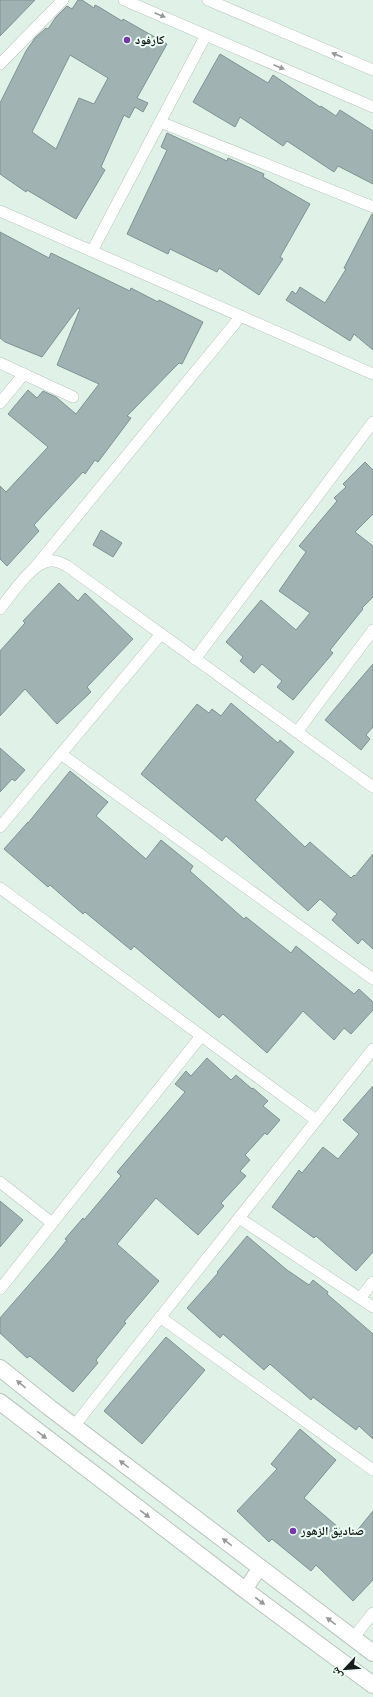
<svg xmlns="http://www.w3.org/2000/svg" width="373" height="1697" font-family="Manrope,'Noto Naskh Arabic',sans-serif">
	<rect width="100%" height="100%" fill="#e0f1e8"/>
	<g fill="#a0b3b2" stroke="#809291" fill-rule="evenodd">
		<polygon points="0,0 35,0 0,36"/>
		<path d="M78,0H82L94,8L95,5L99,7L122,21L123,19L167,44L137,98L148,103L143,112L135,107L129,118L124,115L101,167L105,170L76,219L27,190L26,192L0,174V103L26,51L35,38L46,28L48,29L56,17L67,6L72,9ZM70,55L108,78L94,104L79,98L56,149L32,132Z"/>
		<polygon points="220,54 268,83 273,75 320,107 321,106 336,116 340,110 373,131 373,184 338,166 334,172 287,141 283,146 240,117 235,127 193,102"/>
		<polygon points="167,133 227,161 228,158 264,174 263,177 310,204 280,257 283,259 259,295 219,268 217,272 170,249 168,254 127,234 167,150 161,147"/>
		<polygon points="372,214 373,214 373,350 354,334 350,341 286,300 292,291 296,294 300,287 325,303 346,269 344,268"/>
		<polygon points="0,232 49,258 51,253 130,291 131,288 158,302 159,300 203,322 182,364 179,363 127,416 131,418 98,462 95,460 85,474 83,472 34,525 39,531 7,566 0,559 0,486 6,492 48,447 8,414 28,390 37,398 43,391 56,397 76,414 99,384 57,365 80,309 78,308 42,357 5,342 0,338"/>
		<polygon points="365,462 373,470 373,514 355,532 373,546 373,597 362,608 363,609 330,650 333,653 293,700 277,687 282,681 262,664 254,673 240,661 243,657 226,642 261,600 296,630 310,613 279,591 306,552 299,546 337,501 334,498 346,487 343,484"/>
		<polygon points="101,530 122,543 113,557 93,545"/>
		<polygon points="59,583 78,601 85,593 133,639 87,687 91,692 57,724 25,689 0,716 0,651 25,623 23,621"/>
		<polygon points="373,664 373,727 366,735 370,739 361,750 325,720"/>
		<polygon points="231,703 278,743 280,740 294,752 255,800 305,847 310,842 351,878 354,875 355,876 373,854 373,949 362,939 358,944 332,920 337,914 320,899 308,911 226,836 222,841 141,774 197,704 209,713 212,709 221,716"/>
		<polygon points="0,748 25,770 15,781 12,779 0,792"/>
		<polygon points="70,771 108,802 96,816 146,859 161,840 193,866 190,871 244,919 246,917 291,953 296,946 354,994 359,989 373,1002 373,1010 351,1034 344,1028 334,1040 303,1011 267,1053 223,1014 219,1018 134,946 131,950 85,912 83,914 50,885 48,887 4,849 28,822 28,823"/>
		<polygon points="207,1058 231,1080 236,1075 252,1089 253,1088 268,1101 263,1106 280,1120 267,1135 265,1133 245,1155 250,1160 240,1171 246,1176 221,1203 224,1206 198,1235 156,1198 117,1244 159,1281 124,1322 126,1323 96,1360 98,1363 73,1392 30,1356 27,1358 0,1333 0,1318 54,1256 67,1240 65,1239 83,1218 84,1220 121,1176 117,1172 185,1092 175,1084 186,1071 191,1076"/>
		<polygon points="373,1086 373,1252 356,1271 316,1236 314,1238 272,1207 299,1170 302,1173 323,1147 338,1159 359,1134 343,1120"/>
		<polygon points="0,1201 23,1220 0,1247"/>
		<polygon points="247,1236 287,1270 309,1285 313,1280 328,1292 327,1294 373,1334 373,1439 359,1426 356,1430 313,1397 311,1400 270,1364 264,1370 223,1334 220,1338 187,1308 218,1273 217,1272"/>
		<polygon points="166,1337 205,1370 142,1444 104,1411"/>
		<polygon points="300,1429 336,1460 304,1498 351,1538 373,1511 373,1580 353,1601 316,1565 311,1571 272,1539 269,1542 237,1511 277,1469 271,1464"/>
	</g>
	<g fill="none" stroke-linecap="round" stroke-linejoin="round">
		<g stroke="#b7c7bf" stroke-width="12">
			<g id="minor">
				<polyline points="124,0 373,107"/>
				<polyline points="208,0 373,70"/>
				<polyline points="0,64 63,0"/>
				<polyline points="160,122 373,207"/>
				<polyline points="0,211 373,374"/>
				<polyline points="92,251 206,35"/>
				<polyline points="0,363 73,397"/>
				<polyline points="0,403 24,374"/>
				<polyline points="36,566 241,316"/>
				<path d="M0,609C11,595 31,564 49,561C56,560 61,563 67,566L373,787"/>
				<polyline points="195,659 373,422"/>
				<polyline points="297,732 373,630"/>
				<polyline points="61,754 373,979"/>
				<polyline points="0,827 161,634"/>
				<polyline points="0,888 316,1120"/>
				<polyline points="0,1182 52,1223"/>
				<polyline points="239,1218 373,1307"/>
				<polyline points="0,1289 201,1036"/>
				<polyline points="360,1298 373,1282"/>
				<polyline points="160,1317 373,1470"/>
				<polyline points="74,1426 373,1049"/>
				<polyline points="353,1638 373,1613"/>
			</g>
		</g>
		<g stroke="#b7c7bf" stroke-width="16">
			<polyline id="tertiary" points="245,1590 260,1567"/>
		</g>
		<g stroke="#b7c7bf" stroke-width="18">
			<g id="secondary">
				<polyline points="0,1368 50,1408 373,1653"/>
				<polyline points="0,1402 245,1590 373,1685"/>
			</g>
		</g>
		<use href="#minor" stroke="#fff" stroke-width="11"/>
		<use href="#tertiary" stroke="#fff" stroke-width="14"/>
		<use href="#secondary" stroke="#fff" stroke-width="16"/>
	</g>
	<defs><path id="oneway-solid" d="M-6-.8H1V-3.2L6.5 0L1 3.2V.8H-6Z"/></defs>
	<g fill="#979998">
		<use href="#oneway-solid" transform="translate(160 15) rotate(23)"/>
		<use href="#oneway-solid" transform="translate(337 55) rotate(-157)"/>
		<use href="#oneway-solid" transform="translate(279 67) rotate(23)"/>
		<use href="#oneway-solid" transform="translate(21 1384) rotate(-141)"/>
		<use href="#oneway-solid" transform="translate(42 1435) rotate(37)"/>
		<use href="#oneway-solid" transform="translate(124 1464) rotate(-143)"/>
		<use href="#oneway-solid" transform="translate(145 1514) rotate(37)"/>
		<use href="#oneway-solid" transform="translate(227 1542) rotate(-143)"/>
		<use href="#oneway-solid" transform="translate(260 1601) rotate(37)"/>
		<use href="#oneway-solid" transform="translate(331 1621) rotate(-143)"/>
	</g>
	<g fill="#7637ad" stroke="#edfef6" stroke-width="1.5">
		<circle cx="127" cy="40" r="4"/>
		<circle cx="293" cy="1531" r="4"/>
	</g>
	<g text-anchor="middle" stroke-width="4" stroke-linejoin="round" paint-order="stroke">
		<g font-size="12" font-weight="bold" fill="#171d1a" stroke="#edfef6" text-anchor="start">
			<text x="135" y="44">كارفود</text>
			<text x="301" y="1535">صناديق الزهور</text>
		</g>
	</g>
	<g transform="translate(345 1669) rotate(244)" stroke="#edfef6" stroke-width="3" paint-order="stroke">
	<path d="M0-3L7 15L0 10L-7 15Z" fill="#171d1a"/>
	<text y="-6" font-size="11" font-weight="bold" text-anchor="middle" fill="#171d1a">ش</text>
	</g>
</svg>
